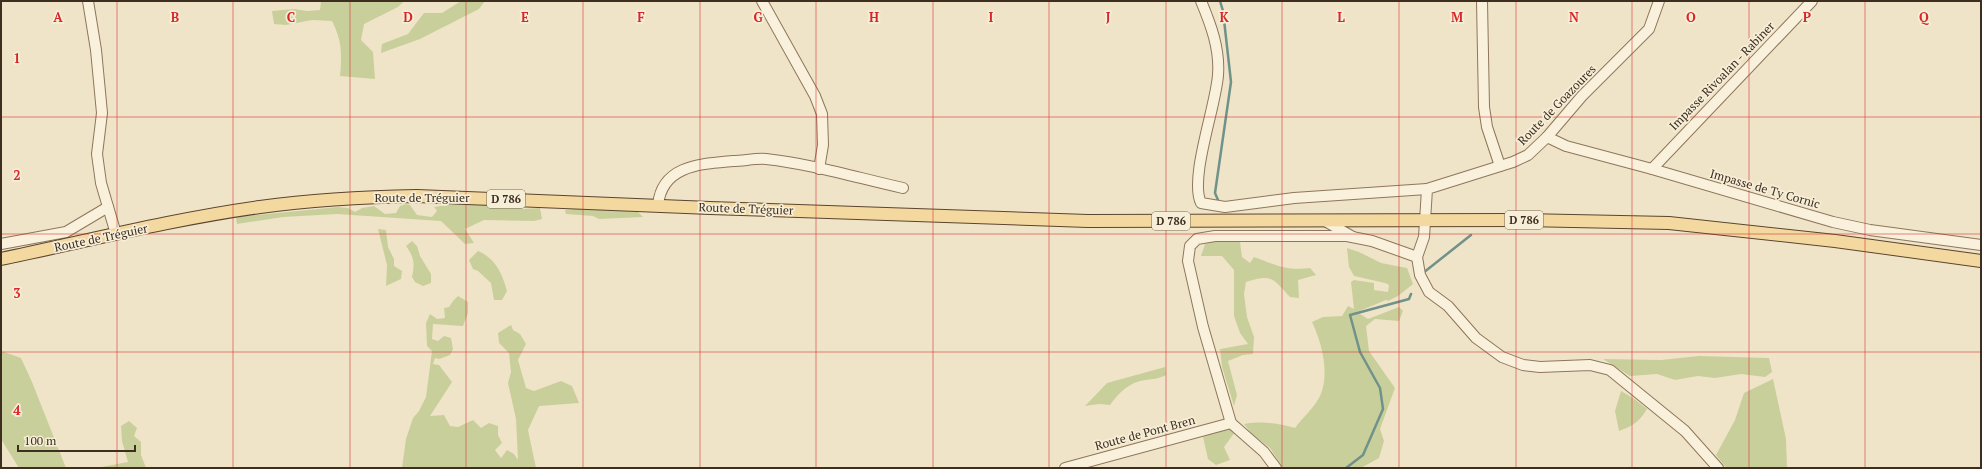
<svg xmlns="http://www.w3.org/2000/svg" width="1982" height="469" font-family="'PT Serif',serif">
	<rect width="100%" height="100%" fill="#f0e4c8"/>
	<g fill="#c9cf9b">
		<path d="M321,1H404L398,7L364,24L361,40L373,52L375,79L340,76C342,55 342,40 332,21L312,20L286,25L274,24L272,11L294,9L307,11L320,10Z"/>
		<polygon points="461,1 485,1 479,9 420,39 381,53 382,44 408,34 424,13 442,13"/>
		<polygon points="406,204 410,205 417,215 432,217 437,211 434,207 455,204 519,206 522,209 540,208 542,219 534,221 484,220 465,229 474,243 465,244 441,221 337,214 283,217 237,224 236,218 245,216 338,207 348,208 355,212 362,208 374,206 385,214 396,213 400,206"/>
		<polygon points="585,208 638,212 643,217 599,219 593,216 566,214 565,210"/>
		<polygon points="378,229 386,230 388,247 394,259 394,266 402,271 401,279 386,286 387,265"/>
		<path d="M1223,239L1236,240L1240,242L1242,257L1250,263L1254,257C1276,265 1287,271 1310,268L1316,275L1298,280L1299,298L1290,297C1272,278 1273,274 1246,282L1244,294L1247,317L1254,337L1253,354L1243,355L1228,361L1237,395L1234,406L1222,367L1220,349L1248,344L1240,333L1234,316V270L1222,256H1201L1205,244Z"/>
		<path d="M412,241L417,246L420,256L431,274V283L423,286L415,282L412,277C415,263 414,257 406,246Z"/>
		<path d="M1347,248L1359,252L1381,263L1407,268L1413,284L1398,296L1388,301L1386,300L1357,312L1368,319L1399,307L1403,311L1399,321L1375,319L1366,326L1369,351L1395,388L1380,429L1384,441L1379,458L1361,468H1283L1270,448L1252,434L1244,424C1263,421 1277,423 1295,428C1302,418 1315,407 1320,396C1330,374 1322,343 1312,322L1323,317L1342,316L1348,306L1354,309L1351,282L1354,280L1374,283V290L1388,292L1389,285L1385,283L1354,276L1349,267Z"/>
		<path d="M478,251C496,259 502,273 507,291L502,300H494L491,283L478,271L473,269L469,260Z"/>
		<polygon points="458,296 468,302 468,313 463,326 433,324 432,339 438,341 444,336 451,338 453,349 450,355 439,359 435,358 433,364 439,365 452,382 430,416 444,415 450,426 458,427 473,420 481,428 489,423 498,426 498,435 502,443 495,450 501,458 507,450 514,454 518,460 516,419 508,383 511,372 509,353 499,343 498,333 511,325 513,330 520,334 526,344 518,360 526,388 534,391 561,381 572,386 579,403 539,406 528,430 536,468 402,468 406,439 413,418 419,411 426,397 432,351 427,346 426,323 430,314 437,319 445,318 444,308 449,307 453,301"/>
		<polygon points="1,351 21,358 32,382 66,468 19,468 1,439"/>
		<polygon points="1699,356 1769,358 1772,372 1765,377 1741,374 1715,378 1698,376 1675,380 1657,374 1630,376 1603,359 1661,360"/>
		<path d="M1165,367L1166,375C1159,379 1153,379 1145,380C1129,382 1119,393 1110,405L1099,404L1085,406L1107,383Z"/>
		<polygon points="1773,379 1786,439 1787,468 1726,468 1716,455 1735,420 1744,393"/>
		<path d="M1621,391L1633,398L1647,409C1640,421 1633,426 1619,431L1615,411Z"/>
		<polygon points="129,421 137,428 134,436 141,442 141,455 146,468 96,468 128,462 122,441 121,426"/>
		<polygon points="1229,427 1235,432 1224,447 1230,460 1216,465 1208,459 1203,437"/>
	</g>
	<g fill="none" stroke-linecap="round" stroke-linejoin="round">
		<g stroke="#6f938a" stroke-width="2.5">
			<polyline points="1218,200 1215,193 1231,82 1223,11 1220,1"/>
			<polyline points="1423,273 1471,235"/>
			<polyline points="1346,468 1363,455 1383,409 1380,388 1360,352 1350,315 1409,299 1411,294"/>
		</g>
		<g stroke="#8d765c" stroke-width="12">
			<g id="minor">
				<polyline points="88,1 96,50 102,113 97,154 101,183 116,234"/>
				<polyline points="762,1 815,96 822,114 823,145 819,169"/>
				<path d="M1201,1C1211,25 1220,49 1218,75C1216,106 1189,178 1201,203L1225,207L1294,198L1427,189"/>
				<polyline points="1482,1 1484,107 1487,127 1500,166"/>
				<polyline points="1659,1 1649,29 1582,96 1547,137 1528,155 1513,162 1427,189 1424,237 1417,257 1420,275 1429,292 1448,306 1476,338 1502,357 1523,365 1540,367 1590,365 1610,370 1685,431 1718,468"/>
				<polyline points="1547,137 1566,146 1652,169 1833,222 1870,230 1981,245"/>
				<polyline points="1652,169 1812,1"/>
				<path d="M658,205C662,165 701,164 733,161C743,161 756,158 766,159C812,164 858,178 903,188"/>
				<polyline points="1325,221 1353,237"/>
				<polyline points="1,244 66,232 108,207"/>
				<polyline points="1065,468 1231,423"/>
				<polyline points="1276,468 1264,452 1231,423 1203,327 1188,261 1190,246 1197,239 1215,236 1347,236 1372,241 1417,257"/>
			</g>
		</g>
		<g stroke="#5b4430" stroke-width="14">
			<path id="major" d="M1,259C87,241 173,219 260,207C312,200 365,197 417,196L710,208L1088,221L1522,220L1669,223L1835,241L1981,261"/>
		</g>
		<use href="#minor" stroke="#faf1dc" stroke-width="10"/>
		<use href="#major" stroke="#f3d9a0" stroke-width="12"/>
	</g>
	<path fill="none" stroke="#d62828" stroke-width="1" stroke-opacity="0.55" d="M117,1V468M233,1V468M350,1V468M466,1V468M583,1V468M700,1V468M816,1V468M933,1V468M1049,1V468M1166,1V468M1282,1V468M1399,1V468M1516,1V468M1632,1V468M1749,1V468M1865,1V468M1,117H1981M1,234H1981M1,352H1981"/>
	<g text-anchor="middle" stroke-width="3.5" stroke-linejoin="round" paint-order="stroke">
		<g fill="#f7eed8" stroke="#756857" stroke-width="1">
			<rect x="487" y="190" width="38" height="18" rx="3"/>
			<rect x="1505" y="211" width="38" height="18" rx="3"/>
			<rect x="1152" y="212" width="38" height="18" rx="3"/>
		</g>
		<g font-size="11" font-weight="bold" fill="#3d2e20">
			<text x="506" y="203">D 786</text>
			<text x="1524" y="224">D 786</text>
			<text x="1171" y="225">D 786</text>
		</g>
		<g font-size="12" fill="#3d2e20" stroke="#f7eed8">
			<text transform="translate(1722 76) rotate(-46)" y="4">Impasse Rivoalan - Rabiner</text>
			<text transform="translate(1557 105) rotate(-46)" y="4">Route de Goazoures</text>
			<text transform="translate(1765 189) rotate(16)" y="4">Impasse de Ty Cornic</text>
			<text x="422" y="202">Route de Tréguier</text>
			<text transform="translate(746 209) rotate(2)" y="4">Route de Tréguier</text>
			<text transform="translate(101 238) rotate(-12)" y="4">Route de Tréguier</text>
			<text transform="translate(1145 433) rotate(-15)" y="4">Route de Pont Bren</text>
		</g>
	</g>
	<g font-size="13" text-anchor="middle" font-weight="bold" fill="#d62828" stroke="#f7eed8" stroke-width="3.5" stroke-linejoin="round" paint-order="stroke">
		<text x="58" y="22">A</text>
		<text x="175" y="22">B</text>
		<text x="291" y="22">C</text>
		<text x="408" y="22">D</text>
		<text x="525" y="22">E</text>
		<text x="641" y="22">F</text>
		<text x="758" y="22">G</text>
		<text x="874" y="22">H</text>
		<text x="991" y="22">I</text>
		<text x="1108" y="22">J</text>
		<text x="1224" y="22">K</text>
		<text x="1341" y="22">L</text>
		<text x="1457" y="22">M</text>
		<text x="1574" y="22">N</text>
		<text x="1691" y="22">O</text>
		<text x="1807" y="22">P</text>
		<text x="1924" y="22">Q</text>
		<text x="17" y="63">1</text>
		<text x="17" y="180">2</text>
		<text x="17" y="298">3</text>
		<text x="17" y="415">4</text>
	</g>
	<rect width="1982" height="469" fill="none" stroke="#3d2e20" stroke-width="4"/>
	<path d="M18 445v6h117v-6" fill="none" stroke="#3d2e20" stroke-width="2"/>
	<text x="24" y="445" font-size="12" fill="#3d2e20" stroke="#f7eed8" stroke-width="3" paint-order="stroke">100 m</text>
</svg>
